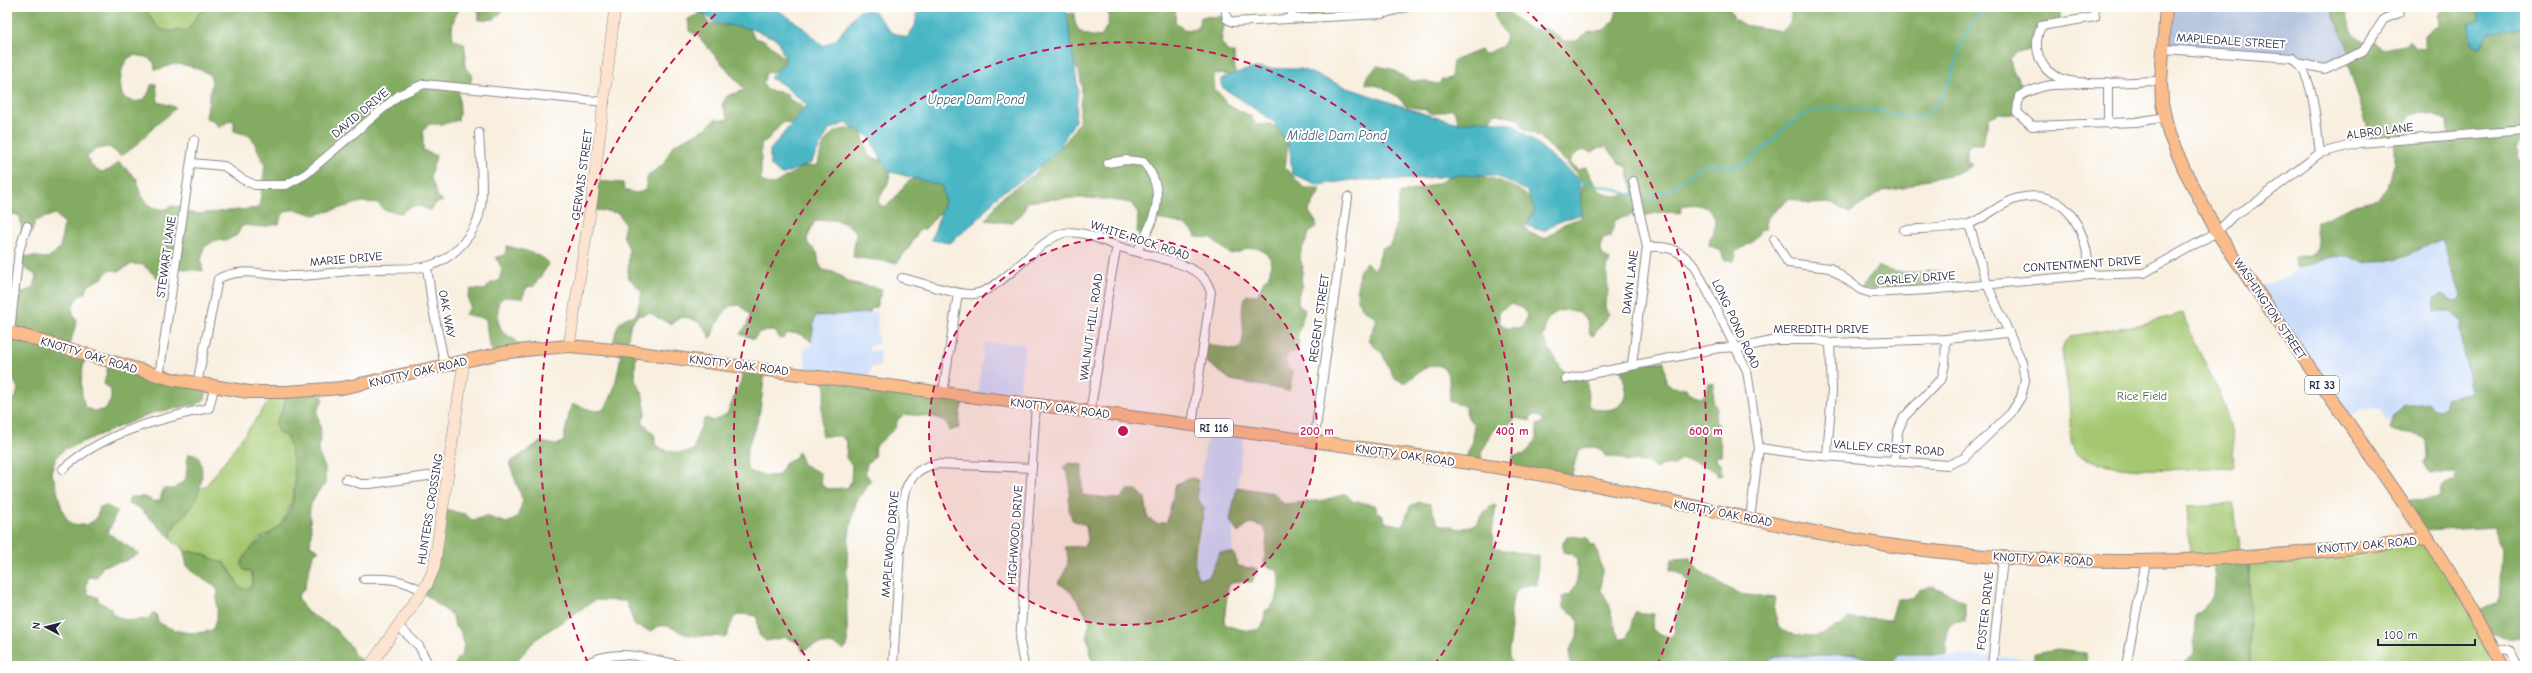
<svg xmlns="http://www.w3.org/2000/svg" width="2532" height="673" font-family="'Comic Neue',sans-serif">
	<rect width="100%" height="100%" fill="#fff"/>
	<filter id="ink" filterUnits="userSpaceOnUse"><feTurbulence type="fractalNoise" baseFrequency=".025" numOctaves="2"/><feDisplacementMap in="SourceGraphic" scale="8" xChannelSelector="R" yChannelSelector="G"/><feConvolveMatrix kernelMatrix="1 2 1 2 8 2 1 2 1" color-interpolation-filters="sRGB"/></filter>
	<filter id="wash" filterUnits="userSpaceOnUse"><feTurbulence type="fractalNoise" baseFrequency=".012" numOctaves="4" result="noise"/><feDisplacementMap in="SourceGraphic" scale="16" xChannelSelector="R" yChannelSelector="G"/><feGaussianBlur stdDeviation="0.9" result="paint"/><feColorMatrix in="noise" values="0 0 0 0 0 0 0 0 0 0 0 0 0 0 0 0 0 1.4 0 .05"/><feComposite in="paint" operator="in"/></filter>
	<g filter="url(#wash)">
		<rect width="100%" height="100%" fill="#f8efdf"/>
		<g fill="#cadcf9">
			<polygon points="2441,239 2462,298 2457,302 2451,301 2443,294 2434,297 2435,310 2451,311 2463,322 2471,392 2439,410 2432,408 2394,416 2393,421 2387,421 2380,409 2373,408 2360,410 2347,419 2257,287 2288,277 2297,266 2306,267 2324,258 2340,255 2370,262 2391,261 2404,257"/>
			<polygon points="877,312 878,343 869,347 869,351 880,351 880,366 871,367 869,382 807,373 804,355 805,348 810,347 815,316"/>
			<polygon points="984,343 1025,344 1018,402 978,397"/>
			<polygon points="1209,427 1244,432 1234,510 1230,521 1233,526 1232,553 1219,554 1209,577 1202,579 1198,578 1195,564 1204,509 1197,497"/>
			<polygon points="1856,654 1870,660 1899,654 2002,657 2034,659 2040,666 1768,666 1770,658 1775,656"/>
		</g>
		<polygon fill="#b7c5de" points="2165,7 2330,7 2351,55 2335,61 2302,64 2292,57 2163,48"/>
		<g fill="#a4c770" stroke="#637456">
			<path d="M145,7H211L200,12L187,31C180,29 175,31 168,31C156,31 150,16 145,7Z"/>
			<polygon points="1290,7 1322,7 1324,16 1297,17"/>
			<path d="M2183,313C2195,349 2216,379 2227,415C2233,431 2233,451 2234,467C2184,468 2123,477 2076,454L2071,442L2069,396L2062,351L2064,343L2071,336L2138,325Z"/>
			<path d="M276,392L286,393L284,408L276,420C279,426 284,432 287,438C301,464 297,503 279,526C273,533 262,535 256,542C251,549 248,562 245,570L251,572C254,581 254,584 247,589L240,588L234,576L225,563C210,560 200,549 184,552L182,547L173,542C167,526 183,519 191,508C194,503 196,495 198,490L206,486Z"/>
			<polygon points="2233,503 2236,533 2239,536 2240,555 2190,559 2187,506"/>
			<polygon points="2428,539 2492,647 2489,666 2250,666 2249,555"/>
		</g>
		<g fill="#83ac62" stroke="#52674e" fill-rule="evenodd">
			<path d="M7,7H145C150,16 156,31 168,31C175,31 180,29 187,31L200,12L211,7H461C454,16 449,29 454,40L464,43L466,56L465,67L472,74L470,86H458L460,109L458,120L444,124H429L423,131V150L436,156L430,176L438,197L443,201L436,203L429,211C422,204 408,204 402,213L384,210L378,203L362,202L315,215C299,211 284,202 279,224L262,227L246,225L241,227L237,235L225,241L216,240L204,247L201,261L203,271L177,268L174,282L160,280L143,265L132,264L119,271L109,270L101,279L88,285L86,293C74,297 68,310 77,320L69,348L86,355C81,372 79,389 85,407L93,411L105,410L111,400V390L104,384L109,361L208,386L205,399L198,404L152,413L63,450L56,458L51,472C60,489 57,510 72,525H87L96,519L100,507L107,506L117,511L108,533L139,554L125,561L103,566L96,578L89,577L86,585L88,594L97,597L99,602L111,608L112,614C125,621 135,622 149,618L152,613L156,614L158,622C175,632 192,636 212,630C222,611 214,608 218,591L213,584L207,582L187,567L184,552C200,549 210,560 225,563L240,588L247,589C254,584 254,581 251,572L244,570L241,565C247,546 263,540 277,528C302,507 296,465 287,437L278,432L275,424L284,408L286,393L320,390L323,399L317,411L321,432L318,452L325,468V484C299,512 315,513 310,545L319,550L313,555L304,590L299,594L298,599L307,612L334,628L351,647L354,655L370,666H7V432L9,421L7,405L16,397L18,389L9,370L18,295L34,287L36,275L23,267V256L49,258L60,248L64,223L55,214L35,221L32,232L27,236L22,234L20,216L7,212ZM135,55L146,57L154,62L155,69C162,70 164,67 171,65C181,62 200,69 209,74L212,81L206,118L214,121L219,128L229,121L234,120V131L251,136L265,165L259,208L197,214L185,212L184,207L172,206L163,210L150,206L140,193L137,179L119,162C105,176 95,175 87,157L96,149L109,147L121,156C139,145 140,141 154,127C162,119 169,117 175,107L158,102L156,84L151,85C148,101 138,106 123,97C118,85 120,58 135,55Z"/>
			<polygon points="476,7 501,7 502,12 495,19 479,20 479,13"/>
			<path d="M1109,7H1176L1175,21L1183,29L1193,30L1198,27L1201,17L1226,16L1221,42L1227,51L1234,53L1235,75L1214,74V88L1231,107L1251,116L1256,125L1270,124L1289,134L1285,168L1304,188H1320C1319,198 1311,202 1309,212L1316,222V227L1309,233C1306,247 1295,252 1303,267L1301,280L1303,286C1298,292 1297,298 1299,306L1305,310L1297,337L1299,342L1298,351L1291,352L1286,356L1287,368L1293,372L1289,391L1231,380L1201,358L1203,343L1234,350L1240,348C1249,330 1236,312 1247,295H1258L1263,282L1270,274L1271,259C1253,239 1250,251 1230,254L1211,238L1196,237C1192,222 1168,221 1154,219L1144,237L1137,233L1138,213L1131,203C1096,196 1062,197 1027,202L1023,213L1011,223L986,220L1001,198L1036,173L1045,159L1060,148L1070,136L1079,122L1082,87L1079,72L1067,51L1064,14L1074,13C1074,32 1084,36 1101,37L1108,24Z"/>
			<path d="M1618,7H1729L1734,19L1744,25L1782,31L1790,24L1792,7H2059L2061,21L2041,26L2035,49L2017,51L2010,59L2012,68L2026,93L2020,98L2019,108L2022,114L1999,113L1989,118L1982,144H1971L1967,149V161L1972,165L1959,173L1924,180L1904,188L1882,191L1849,213L1833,203L1809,204L1790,198L1768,217L1765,230H1761L1752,242L1737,251L1734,261L1724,259L1721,251L1709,245C1709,237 1715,231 1715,223C1715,206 1696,202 1683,206L1680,213L1662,212L1642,216L1639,213L1615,220L1611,236L1603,238C1600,250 1599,254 1610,260C1605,271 1607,276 1608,288C1609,298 1600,305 1609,314L1593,336L1590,334C1589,330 1589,322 1586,319C1574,302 1541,310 1545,334L1541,336C1551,349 1557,364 1567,377L1586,376L1589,406C1603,415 1630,409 1626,389C1625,382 1622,374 1620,367L1664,361L1666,383L1672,387L1686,388L1689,394L1701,397L1707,393L1709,383L1714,384L1713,403L1717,408L1715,420L1720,427C1717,439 1723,446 1721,456H1716L1715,461L1720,463L1722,475L1717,476L1716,471C1704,466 1693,460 1680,459L1674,466L1662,465L1656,469L1647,462L1626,461L1621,458L1605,456C1601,444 1587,446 1578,451L1570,481L1511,469L1513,456L1526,454L1537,438V425L1542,423L1544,419L1535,415L1530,417L1531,421L1516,418L1507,426L1494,430L1482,451L1480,465L1464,462L1473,441L1474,425L1468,418L1465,406L1450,402C1449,395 1450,388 1449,380C1444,351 1417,372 1405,383L1394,378L1382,353L1368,340L1376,323V317L1363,309L1357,300L1359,271L1366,263L1375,270L1382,248L1389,246L1393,241L1400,193C1403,194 1436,184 1441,182C1446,179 1452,174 1457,173C1480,173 1529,185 1535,209L1525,227L1528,232L1545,239L1564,224L1581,218L1582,181L1574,171L1540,137L1525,129L1518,119L1495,113L1487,123H1459L1453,109L1433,114L1423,109L1406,106C1395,93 1384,85 1366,84L1367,76L1377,66L1392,69L1410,81H1423L1438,84L1442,80L1451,78L1453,61L1480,50L1485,54L1503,46L1506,35L1495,19V9C1499,10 1506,11 1510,14C1523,22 1527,35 1545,27L1564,41H1576L1587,33L1604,30L1614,21ZM1600,147H1607L1620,164L1628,167C1627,176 1633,184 1634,193C1604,201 1597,192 1586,167L1578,170L1570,163C1573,153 1582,147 1592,153ZM1510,304L1522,308L1527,315L1525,322L1519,328H1506L1499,322V311Z"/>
			<path d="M2330,7H2344L2353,34L2366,44L2371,41L2384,49L2405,45L2409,40L2415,47L2424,48V35L2439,25L2438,15L2443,7H2477L2480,20L2468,24L2473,45L2482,46L2489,33L2525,27V138L2516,148L2517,157L2525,167V637L2513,638L2484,631L2474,614L2499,602L2502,548L2496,538L2495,527L2424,531L2412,515L2410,500L2437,499L2441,496L2442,487L2448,482H2453L2457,473H2430L2424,463L2427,457L2426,439C2418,433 2403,435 2390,429L2394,416L2404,405L2427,402L2432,408L2439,410L2445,406V398L2471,392L2460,330L2463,322L2451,311H2435L2434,298L2443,294L2451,301L2457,302L2462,298L2441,239C2418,249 2398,263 2371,262C2360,262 2349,254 2338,256C2323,257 2311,268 2297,266L2294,257L2300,255L2308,257C2325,248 2315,236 2317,222L2355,205L2377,200L2388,186L2395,162V145L2371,138L2347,61L2351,55ZM2420,113L2436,116L2447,122L2448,134L2407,138L2406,122L2411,115Z"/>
			<path d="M703,12L708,23L724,26L745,24L755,38L766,41L788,62L784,70L766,73L763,84L767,90L786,93L790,100L802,105V118L791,124L783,122L767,140L761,143V181L772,185L803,167L818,165C822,140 832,124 861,130L869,157L885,161L891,170L888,183L878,200L879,204L884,207C898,200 904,179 915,179C924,178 936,183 945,184L944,208L925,229L919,230L910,246L897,263L853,257L856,232C843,219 830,218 814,222L807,239L808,244L817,252L819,264L823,270L837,273L848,282L882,289L876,307L872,308L869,313L815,316L811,342C804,334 797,332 786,334L784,338H779L777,333L772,331L759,332L754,339L740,334L747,325L750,315L740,305L729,306L715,326L711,339C704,324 696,317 679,317L672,324L656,317L651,313L637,316L630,326L626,350L636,352L635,380L642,392L646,412L642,421L655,436V445C665,452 683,455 694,450L697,435L705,418L713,421L727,414L741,381L743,366L765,370C763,385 762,401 759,416C755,432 743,449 747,467C748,475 773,477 779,475L786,462L795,459L798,452L803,464L820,473L822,485L827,489L847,488L851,482L852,465L846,458L847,442L840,436H822V406L826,388L822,376L965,396L960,412L959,428L949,431L947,423L935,417L904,414L897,421L896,427L875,447L874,457L867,464L865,472L871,481C870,482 856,501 856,503C842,547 848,601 847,647L844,650C833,642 812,641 803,652L800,644L786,637L766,641L759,635L757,617C749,613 742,613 734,617L726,637C715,636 690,637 682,633C672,627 662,621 651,631L635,626L626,601L595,600L536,639L512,666H455L457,658L462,656L464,643L460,630L455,627L453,616L423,593L446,510L465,514L473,521L485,516L507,523L517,518L523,501L509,463L540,442L556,445L563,442L571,405C580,404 588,411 598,411C613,411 618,368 621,356L612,349C617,330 614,319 636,315L642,292L628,277L629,249L623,235L625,224L618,213L590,209L594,181L623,183L624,189C632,194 638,194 645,190L648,175L663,165L673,145L705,129L715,119L729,120L722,105L727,96L745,90L697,35L689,31L688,19Z"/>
			<path d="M507,246C518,249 544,254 549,264L534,286L527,287L522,298L504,297L498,303V321L503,333L514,339L523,350L493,354L488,340L486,319L465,314L470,308L468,295L471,289L485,290L491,283L499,281L502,269L496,257L505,255Z"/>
			<path d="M1878,266C1896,277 1919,270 1940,271L1944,273V285L1862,290L1865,282Z"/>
			<path d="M188,454L197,455C207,469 200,494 191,508C184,517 169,525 171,538L138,507L128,504L130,497C138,498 146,494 153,502L160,500L163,489H174L186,479Z"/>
			<path d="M1069,463L1082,465V495L1120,499L1128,490H1137L1145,498L1148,518L1157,524L1167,522L1176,484L1192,478L1198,480L1197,497L1204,509C1201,530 1189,558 1198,578L1209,577L1220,552L1234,553L1238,566L1257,569L1252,582L1235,581L1228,586L1224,623C1230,628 1251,633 1259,629C1265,626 1264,617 1265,611C1278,606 1282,582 1277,570L1264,565L1267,535L1264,527L1251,523L1238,533L1230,521L1237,487L1274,493L1284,504L1324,500L1346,494L1352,501L1375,505L1377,511L1383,516L1385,522L1403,526L1410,506L1420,502L1430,504L1438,524L1461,529L1477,524L1482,514L1493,505L1496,506L1492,533L1494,548L1538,556L1537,585C1506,581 1511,614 1511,634C1511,645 1504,656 1515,666H1109L1107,663L1092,660L1087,634L1090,622C1081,607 1074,591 1058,583C1066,570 1072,562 1065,547L1084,546L1088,540L1086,525L1072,520C1071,514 1068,509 1069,504C1069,492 1073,478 1063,468Z"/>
			<path d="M1567,536L1587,538L1589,544L1596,547L1602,569L1601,591C1609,597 1612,626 1621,639L1627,638L1635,612L1654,614L1652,628L1657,633L1670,637L1674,634L1677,611L1682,604L1689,584L1684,575L1670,570L1671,559L1690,558L1698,570L1738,594L1776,598L1774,610L1779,628C1785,635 1810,637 1819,635C1828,633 1833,626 1842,625L1848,618L1891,620L1897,599H1913L1919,590L1933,586L1965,602V621H1956L1948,626L1946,654H1899L1892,662L1870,660L1856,654L1775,657L1770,658L1768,666H1570V650L1577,637L1578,623L1576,616L1563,607L1562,597L1570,595L1577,583V559L1572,554L1563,552V543Z"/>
			<path d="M2249,556L2250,666H2168L2169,663H2183L2194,655L2195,615C2219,598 2217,585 2211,557Z"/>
			<polygon points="2057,650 2086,653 2087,663 2092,666 2040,666 2034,659 2034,654"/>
		</g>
		<g fill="#49b6c4" stroke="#366c80">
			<polygon points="701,7 773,7 803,27 823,46 836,40 858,11 873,10 891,32 907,38 915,26 918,7 1066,7 1078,90 1075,121 1057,151 1024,179 999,194 977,220 950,243 931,240 945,202 942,186 888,171 869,137 846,123 829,130 811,163 781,175 770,165 770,150 807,105 782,84 770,78 786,61 777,39 751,29 715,23 701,12"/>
			<polygon points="2477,7 2525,7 2525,27 2489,33 2480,47 2473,45 2468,24 2480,20"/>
			<polygon points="1253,68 1301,69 1348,88 1434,117 1460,123 1485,120 1515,125 1575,176 1579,181 1582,214 1558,222 1544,231 1528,226 1528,223 1535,210 1527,191 1495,175 1462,175 1400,180 1352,180 1319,185 1292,174 1290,149 1274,122 1222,87 1222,78"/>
		</g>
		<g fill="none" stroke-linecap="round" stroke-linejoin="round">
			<g stroke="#49b6c4" stroke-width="2">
				<polyline points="1579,181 1607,187 1634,196"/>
				<path d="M1638,197C1656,198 1673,188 1687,177C1692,174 1699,167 1705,165C1725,161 1729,175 1751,159C1772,144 1787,120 1813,111C1829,105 1861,109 1879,111C1892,113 1914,122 1926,114C1957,92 1952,49 1974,20C1978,15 1985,12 1990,7"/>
			</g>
		</g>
	</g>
	<g filter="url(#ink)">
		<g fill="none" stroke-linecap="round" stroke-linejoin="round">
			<g stroke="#8d888d" stroke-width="10">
				<g id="street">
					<polyline points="1225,7 1227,19 1233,22 1382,14 1407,7"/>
					<polyline points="1291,7 1292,17"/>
					<path d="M2094,7L2095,17L2041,26C2032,46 2038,71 2062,79C2086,87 2133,81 2161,81"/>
					<path d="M2163,49L2293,58C2315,75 2316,126 2320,153"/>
					<polyline points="2302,64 2325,69 2363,51 2384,19 2399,13"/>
					<path d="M2085,82C2074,86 2064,84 2052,85C2040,86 2030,91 2019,96L2017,112L2032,126L2136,122L2166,117"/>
					<polyline points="2108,124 2108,82"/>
					<polyline points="192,163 224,166 242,179 255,185 286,185 306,174 399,95 424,84 605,102"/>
					<path d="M1108,163L1126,160L1143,162C1169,191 1154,222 1137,251"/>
					<path d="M1904,230C1925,228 1948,229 1968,224C1986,219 2000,202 2019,198C2070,187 2087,234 2090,275"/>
					<polyline points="1774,239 1788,263 1830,268 1861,290 1871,293 1928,290 2090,275 2144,273 2217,232 2234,215 2258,201 2320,153 2360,143 2525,130"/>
					<path d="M1647,247C1670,246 1678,249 1695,266L1747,371L1759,448L1750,519"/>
					<polyline points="427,267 432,304 445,366"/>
					<path d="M902,278C920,282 958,296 974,294C1003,290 1038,239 1064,233C1082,229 1101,241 1117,246C1142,255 1172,258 1195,271C1204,275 1208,284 1211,292L1192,425"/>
					<polyline points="10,332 19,251 27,226"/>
					<polyline points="1632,364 1647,247 1633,181"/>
					<polyline points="159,376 194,140"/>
					<polyline points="1566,379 1719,348 1744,347 1776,340 1817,340 1830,343 1946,339 2007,333"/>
					<path d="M197,384L218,279C240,266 268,276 292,276C319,276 346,270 373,269C390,268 412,270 428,266C453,260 478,232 481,206C484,183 480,157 479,133"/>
					<polyline points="943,393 958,293"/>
					<path d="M1090,411C1101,356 1105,300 1117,246"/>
					<polyline points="1314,442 1348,197"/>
					<polyline points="1759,448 1809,455 1948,465 1964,458 2011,413 2021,397 2025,380 2022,362 1987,284 1969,224"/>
					<polyline points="1827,456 1832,391 1830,343"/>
					<polyline points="1894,462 1898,431 1904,417 1942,378 1945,364 1946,339"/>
					<path d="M63,469C103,433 158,419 209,408L214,388"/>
					<polyline points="346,479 361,484 370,484 449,473"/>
					<path d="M364,579C386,578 404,579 422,591"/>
					<polyline points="398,626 419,646 429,666"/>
					<polyline points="2495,653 2504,649 2511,651 2519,666"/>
					<path d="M582,666C615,645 649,659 684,666"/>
					<path d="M893,666L903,501C906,481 916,467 937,464L1032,468"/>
					<polyline points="1024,666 1020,643 1036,405"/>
					<polyline points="1992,666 2003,558"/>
					<polyline points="2126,666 2146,561"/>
				</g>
			</g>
			<g stroke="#8d888d" stroke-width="12">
				<g id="secondary">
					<polyline points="569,346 592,199 615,7"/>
					<polyline points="370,666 427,584 434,568 464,361"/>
				</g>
			</g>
			<g stroke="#8d888d" stroke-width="14">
				<g id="primary">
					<polyline points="2166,7 2161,81 2162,103 2169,134 2184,169 2217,232 2251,282 2428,539 2450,573 2503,666"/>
					<path d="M7,331L171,379L249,392H286L342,388L501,353L535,349L569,346L625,351C915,391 1206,424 1495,467C1613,485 1728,516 1845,538C2036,573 2236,564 2428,539"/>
				</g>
			</g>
			<use href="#street" stroke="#fff" stroke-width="8"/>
			<use href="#secondary" stroke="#fde4d0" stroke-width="11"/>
			<use href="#primary" stroke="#f9bc8a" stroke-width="12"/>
		</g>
	</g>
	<circle cx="1123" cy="431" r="194" fill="#c2185b" fill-opacity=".12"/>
	<g fill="none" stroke="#c2185b" stroke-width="2" stroke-dasharray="7 5">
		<circle cx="1123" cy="431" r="194"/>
		<path d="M812 665A389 389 0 1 1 1434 665"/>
		<path d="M588 663A583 583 0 0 1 722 8M1524 8A583 583 0 0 1 1658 663"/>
	</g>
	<g text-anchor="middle" stroke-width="4" stroke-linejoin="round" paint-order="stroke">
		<g fill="#fff" stroke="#646476" stroke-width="1">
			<rect x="2305" y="376" width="34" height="18" rx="3"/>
			<rect x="1195" y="419" width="38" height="18" rx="3"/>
		</g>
		<g font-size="11" font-weight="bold" fill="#22223b">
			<text x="2322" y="389">RI 33</text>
			<text x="1214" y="432">RI 116</text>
		</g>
		<g font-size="12" fill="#22223b" stroke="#fff">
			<text transform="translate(2231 41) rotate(4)" y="4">MAPLEDALE STREET</text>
			<text transform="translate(360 113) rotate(-40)" y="4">DAVID DRIVE</text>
			<text transform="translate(2380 131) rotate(-7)" y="4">ALBRO LANE</text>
			<text transform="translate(582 175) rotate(-82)" y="4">GERVAIS STREET</text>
			<text transform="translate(1140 240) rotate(18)" y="4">WHITE ROCK ROAD</text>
			<text transform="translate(166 257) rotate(-82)" y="4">STEWART LANE</text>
			<text transform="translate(346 259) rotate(-5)" y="4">MARIE DRIVE</text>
			<text transform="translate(2082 264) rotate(-4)" y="4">CONTENTMENT DRIVE</text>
			<text transform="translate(1916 278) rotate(-4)" y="4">CARLEY DRIVE</text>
			<text transform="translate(1630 282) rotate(-83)" y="4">DAWN LANE</text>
			<text transform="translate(2270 309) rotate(56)" y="4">WASHINGTON STREET</text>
			<text transform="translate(447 314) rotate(80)" y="4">OAK WAY</text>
			<text transform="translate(1319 318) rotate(-82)" y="4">REGENT STREET</text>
			<text transform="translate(1736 324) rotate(65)" y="4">LONG POND ROAD</text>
			<text transform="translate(1091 327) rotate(-82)" y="4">WALNUT HILL ROAD</text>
			<text x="1821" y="333">MEREDITH DRIVE</text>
			<text transform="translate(89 355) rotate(17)" y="4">KNOTTY OAK ROAD</text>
			<text transform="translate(739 365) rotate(7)" y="4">KNOTTY OAK ROAD</text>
			<text transform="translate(418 372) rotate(-13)" y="4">KNOTTY OAK ROAD</text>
			<text transform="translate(1060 408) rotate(7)" y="4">KNOTTY OAK ROAD</text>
			<text transform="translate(1889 448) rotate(4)" y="4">VALLEY CREST ROAD</text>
			<text transform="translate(1405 455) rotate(8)" y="4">KNOTTY OAK ROAD</text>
			<text transform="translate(430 509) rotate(-81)" y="4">HUNTERS CROSSING</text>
			<text transform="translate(1723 513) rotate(11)" y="4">KNOTTY OAK ROAD</text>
			<text transform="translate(1015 535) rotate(-86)" y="4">HIGHWOOD DRIVE</text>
			<text transform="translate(890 544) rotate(-85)" y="4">MAPLEWOOD DRIVE</text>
			<text transform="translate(2367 545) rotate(-5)" y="4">KNOTTY OAK ROAD</text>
			<text transform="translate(2043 559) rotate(3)" y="4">KNOTTY OAK ROAD</text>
			<text transform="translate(1985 611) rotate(-84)" y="4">FOSTER DRIVE</text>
		</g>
		<g font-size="12" fill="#505c4e" stroke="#fff">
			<text x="2142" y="400">Rice Field</text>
		</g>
		<g font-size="13" font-style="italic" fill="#325d72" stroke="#fff">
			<text x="976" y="104">Upper Dam Pond</text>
			<text x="1337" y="140">Middle Dam Pond</text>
		</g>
	</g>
	<circle cx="1123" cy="431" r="6" fill="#c2185b" stroke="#fff" stroke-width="2"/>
	<g font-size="12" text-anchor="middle" font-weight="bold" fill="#c2185b" stroke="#fff" stroke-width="4" stroke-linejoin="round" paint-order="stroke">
		<text x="1317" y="435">200 m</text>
		<text x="1512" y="435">400 m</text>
		<text x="1706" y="435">600 m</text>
	</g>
	<rect width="2532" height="673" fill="none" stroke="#fff" stroke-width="24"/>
	<g transform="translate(46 627) rotate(277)" stroke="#ffffff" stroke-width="3" paint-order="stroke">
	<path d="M0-3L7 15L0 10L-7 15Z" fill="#22223b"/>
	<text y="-6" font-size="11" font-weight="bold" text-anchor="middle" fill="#22223b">N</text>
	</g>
	<path d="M2378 639v6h97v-6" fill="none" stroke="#22223b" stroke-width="2"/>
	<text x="2384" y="639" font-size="12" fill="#22223b" stroke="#ffffff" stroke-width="3" paint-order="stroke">100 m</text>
</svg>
